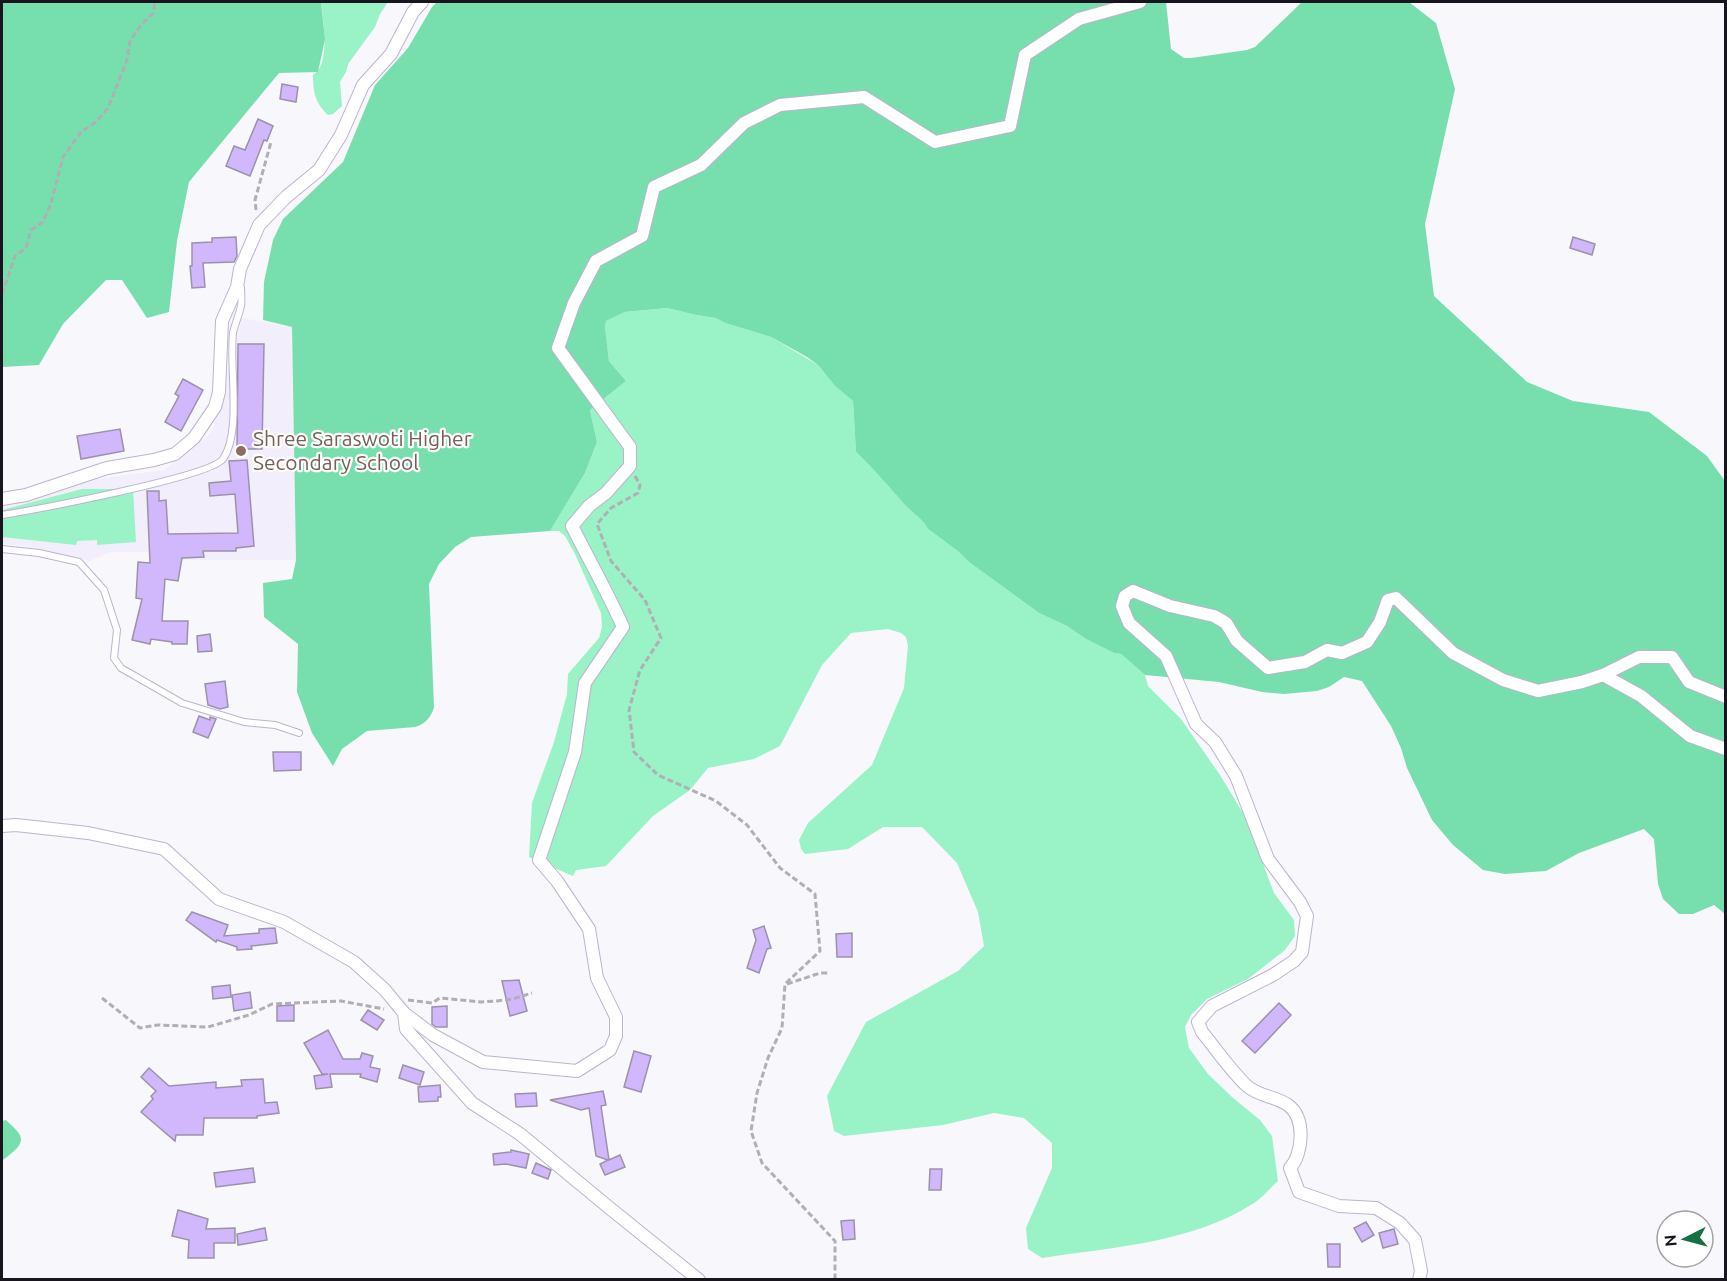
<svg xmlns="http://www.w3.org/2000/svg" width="1727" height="1281" font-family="Ubuntu,sans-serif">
	<rect width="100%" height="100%" fill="#f8f7fc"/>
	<polygon fill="#f2eefb" points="242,318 292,327 296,560 180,560 156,552 110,552 90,561 19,545 2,544 2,503 90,480 164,470 212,432"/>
	<g fill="#9af2c7">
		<path d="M321,2H388L380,14L375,27L348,64L346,72L340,82L342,106L333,114L328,115C315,103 313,92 313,75C331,65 323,20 321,2Z"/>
		<path d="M667,308L696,315L716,318L725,323L771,337L818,365L835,386L853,401L856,452C874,469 889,487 905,505C912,513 923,519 928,529L959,552L969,562L1039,613L1067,626L1086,639L1114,653L1121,654L1145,675L1148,686L1181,719L1220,775L1246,818L1274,893L1294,920L1295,936L1285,950L1248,979L1207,999L1191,1015L1185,1027L1189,1048L1208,1074L1232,1097L1260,1120L1272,1136L1278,1181C1270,1188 1263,1197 1254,1203C1192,1243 1113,1247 1042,1258L1028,1249L1026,1228L1052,1168V1143L1024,1118L994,1113L943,1125L844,1136L834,1131L827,1096L866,1022L958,971L984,946L978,912L957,863L922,827H883L848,849L805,854L801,849L799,840L808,823L872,765L904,688L908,646L906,637L901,633L888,629L851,633L822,665L780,746L754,759L708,768L690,790L653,816L606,866L576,870L573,876L529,857L532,803L554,742L567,694L568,674L599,638L602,627L601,613L575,554L565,536L559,531H550L585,473L597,442L590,410L626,381L609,361L605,327L606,321L625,312Z"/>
		<polygon points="82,489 133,489 136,542 97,545 97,540 77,541 76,545 2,537 2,510"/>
	</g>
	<g fill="#77dfae">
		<polygon points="2,2 321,2 325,39 318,72 279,73 189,182 177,241 169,312 147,318 122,280 106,280 63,324 39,365 2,367"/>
		<path d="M437,2H1166L1171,49L1184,58H1191L1247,50L1255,47L1302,2H1409L1436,23L1455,89L1425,224L1434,296L1527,382L1573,401L1649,412L1707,456L1725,481V914L1714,905L1693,914H1679L1663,899L1658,884L1654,839L1644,829L1579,853L1546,871L1505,874L1483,870L1453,845L1432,820L1407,768L1401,748L1391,726L1362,681L1344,677L1329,687L1317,691L1284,694L1262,692L1219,682L1145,675L1121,654L1114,653L1086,639L1067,626L1039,613L969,562L959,552L928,529C923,519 912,513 905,505C889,487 874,469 856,452L853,401L835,386L818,365L807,357L771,337L725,323L716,318L696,315L667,308L625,312L606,321L605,327L609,361L626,381L590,410L597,442L585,473L550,531L471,537L455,547L439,564L429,584L434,707C431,718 425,724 415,727L367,731L342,749L333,766L312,733L297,692L298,644L264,617L263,583L292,579L296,560L292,327L263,320L264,282L273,240L283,219L343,162L375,85L408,48L432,7Z"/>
		<path d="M6,1120C17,1131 29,1138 14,1151C9,1155 7,1158 2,1160V1121Z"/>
	</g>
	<g fill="#d1b7fb" stroke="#9b92aa" stroke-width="1.5">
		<polygon points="282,84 298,87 296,102 280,99"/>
		<polygon points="258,119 273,126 267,141 264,140 250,176 226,166 234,146 245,150"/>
		<polygon points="236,237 237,256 234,262 203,263 205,287 192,288 190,266 192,266 192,243 212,242 212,238"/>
		<polygon points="1573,237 1595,244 1592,255 1570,248"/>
		<polygon points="238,344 264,344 262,449 237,449"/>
		<polygon points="183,379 203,390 181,431 165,422 179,396 175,394"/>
		<polygon points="120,429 124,451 81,459 77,436"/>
		<polygon points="247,460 254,546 236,548 236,551 203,551 204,557 182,558 178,581 165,579 162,621 188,621 187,644 172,644 172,642 151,639 150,644 132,640 142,599 136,598 138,562 150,563 147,491 159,491 159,501 166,500 168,534 238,533 235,494 210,496 209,483 231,481 229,461"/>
		<polygon points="210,634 212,651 198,652 197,636"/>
		<polygon points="225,681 228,707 220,709 208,705 205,684"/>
		<polygon points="199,716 210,720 210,717 216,719 208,738 193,732"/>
		<polygon points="273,752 301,752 301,770 274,771"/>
		<polygon points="192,912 228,925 224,936 259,933 259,929 275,928 277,943 251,946 252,949 237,950 237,947 217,940 216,942 186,920"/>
		<polygon points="764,926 771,948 767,949 759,973 747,968 756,940 753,930"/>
		<polygon points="852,933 852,957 837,957 836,934"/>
		<polygon points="519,980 527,1011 510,1016 502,981"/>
		<polygon points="230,985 231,997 213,999 212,987"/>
		<polygon points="250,992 252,1008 234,1011 232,995"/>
		<polygon points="1279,1003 1291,1015 1255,1053 1242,1041"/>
		<polygon points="294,1005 294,1021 277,1021 277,1006"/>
		<polygon points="447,1006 447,1027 436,1027 432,1024 432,1007"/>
		<polygon points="368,1010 384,1020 377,1030 361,1020"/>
		<polygon points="328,1030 343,1059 360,1059 362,1053 373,1056 370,1067 380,1069 377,1082 360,1077 361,1074 330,1074 332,1087 316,1089 314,1076 328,1074 322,1074 304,1043"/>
		<polygon points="634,1051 651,1056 641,1092 624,1087"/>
		<polygon points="403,1065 424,1072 420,1085 399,1078"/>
		<polygon points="149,1068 169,1086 216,1082 216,1088 242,1086 241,1080 263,1079 265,1103 277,1102 279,1113 257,1116 257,1118 204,1118 203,1135 176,1135 175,1141 141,1112 153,1099 151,1096 156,1091 141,1077"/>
		<polygon points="440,1085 441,1097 438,1097 438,1101 419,1102 418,1087"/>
		<polygon points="603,1091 606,1105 601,1106 609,1160 620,1155 625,1167 605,1175 600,1164 608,1160 596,1156 589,1108 581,1110 550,1100"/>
		<polygon points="536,1093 537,1106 516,1107 515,1094"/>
		<polygon points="511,1150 529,1154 526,1168 506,1164 494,1165 493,1154 511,1152"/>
		<polygon points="536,1163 551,1170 548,1179 532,1173"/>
		<polygon points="253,1168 255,1182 216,1187 214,1173"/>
		<polygon points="930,1169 942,1169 941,1190 929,1190"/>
		<polygon points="178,1210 208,1219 206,1229 235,1228 235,1243 214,1243 214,1258 188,1258 189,1240 172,1236"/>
		<polygon points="854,1220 855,1239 843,1240 841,1221"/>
		<polygon points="1366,1222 1374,1235 1362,1242 1354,1228"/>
		<polygon points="265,1228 267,1240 238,1245 237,1234"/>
		<polygon points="1394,1229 1398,1244 1383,1248 1379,1233"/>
		<polygon points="1327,1244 1340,1244 1340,1267 1328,1267"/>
	</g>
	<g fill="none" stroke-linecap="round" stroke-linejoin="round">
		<g stroke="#bdb4cd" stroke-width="8">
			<g id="lane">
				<path d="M2,515C33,510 210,477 223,459C242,431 229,367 233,333C235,324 239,315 241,306C242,300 241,294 241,288"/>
				<polyline points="2,549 39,553 79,562 104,590 117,630 114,658 121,668 182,703 244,722 275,725 299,733"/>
			</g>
		</g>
		<g stroke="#bdb4cd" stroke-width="14">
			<g id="street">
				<polyline points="2,499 26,495 107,468 154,460 175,454 194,438 215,407 219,392 222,321 237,287 240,269 259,225 286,197 319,170 341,135 363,85 391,54 413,12 422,2"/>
				<polyline points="1603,675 1641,696 1690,736 1726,749"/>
				<path d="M2,826L16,825L88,833L164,849L219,899L284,922L354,962L385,990L404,1013L433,1035L483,1062L577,1071L610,1050L616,1036V1017L597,978L589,929L557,881L539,860L575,752L585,683L623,627C608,593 589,560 572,526L589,506L606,493L630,466V447L558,348L574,303L596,261L642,236L654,187L701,165L744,123L780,105L864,97L935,142L1010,126L1025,55L1079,19L1140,2"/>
				<polyline points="404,1013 406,1029 472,1103 520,1134 612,1210 699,1280"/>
				<path d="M1419,1280L1421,1271L1415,1240L1400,1223L1376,1208L1339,1206L1299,1192L1290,1168C1303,1154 1306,1118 1288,1105C1275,1096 1260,1097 1247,1086C1230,1070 1216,1049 1202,1032L1198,1022L1212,1006L1273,975L1294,961L1302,952L1307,916L1300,902L1268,859L1236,776L1215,742L1196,724L1166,656L1129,623L1122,606L1125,596L1133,591L1170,606L1214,616L1226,623L1237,641L1268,668L1305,662L1327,650L1342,653L1367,642L1380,622L1388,600L1396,598L1453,653L1503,680L1538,691L1582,682L1603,675L1639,657H1672L1689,682L1726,697"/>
			</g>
		</g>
		<g stroke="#b1afb5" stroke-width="3" stroke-dasharray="6 3" stroke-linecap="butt">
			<polyline points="256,210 255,200 271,142"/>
			<polyline points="2,294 15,256 26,248 31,230 43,222 51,203 63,157 81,132 96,122 108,108 127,60 130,41 141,25 153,13 155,2"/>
			<polyline points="635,476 640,485 638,493 611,508 597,524 611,561 645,600 661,638 640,670 629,710 634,752 658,775 716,801 747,825 780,868 815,894 820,951 785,984 782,1028 768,1058 757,1093 751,1131 762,1163 835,1241 835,1280"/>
			<polyline points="787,984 820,973 829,973"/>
			<polyline points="102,998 140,1028 158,1025 208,1027 249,1015 272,1004 341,1001 384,1009"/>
			<polyline points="408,1000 432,1003 440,998 481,1002 497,1001 513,999 532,993"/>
		</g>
		<use href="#lane" stroke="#fff" stroke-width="6"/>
		<use href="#street" stroke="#fff" stroke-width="12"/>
	</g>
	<circle fill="#8d6e63" stroke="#fff" stroke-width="2" cx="241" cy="451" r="6"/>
	<g text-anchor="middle" stroke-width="4.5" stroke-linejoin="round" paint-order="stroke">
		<g font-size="21" fill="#785e54" stroke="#fff" text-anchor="start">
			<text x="253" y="446">Shree Saraswoti Higher<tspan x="253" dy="24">Secondary School</tspan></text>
		</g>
	</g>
	<rect width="1727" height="1281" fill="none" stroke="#18151e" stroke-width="6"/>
	<g transform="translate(1685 1239) rotate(264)"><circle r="28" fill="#ffffff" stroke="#a3a1a5" stroke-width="1.5"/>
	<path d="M0-4.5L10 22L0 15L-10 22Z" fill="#177043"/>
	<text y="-9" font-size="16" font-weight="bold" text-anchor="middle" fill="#18151e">N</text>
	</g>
</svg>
